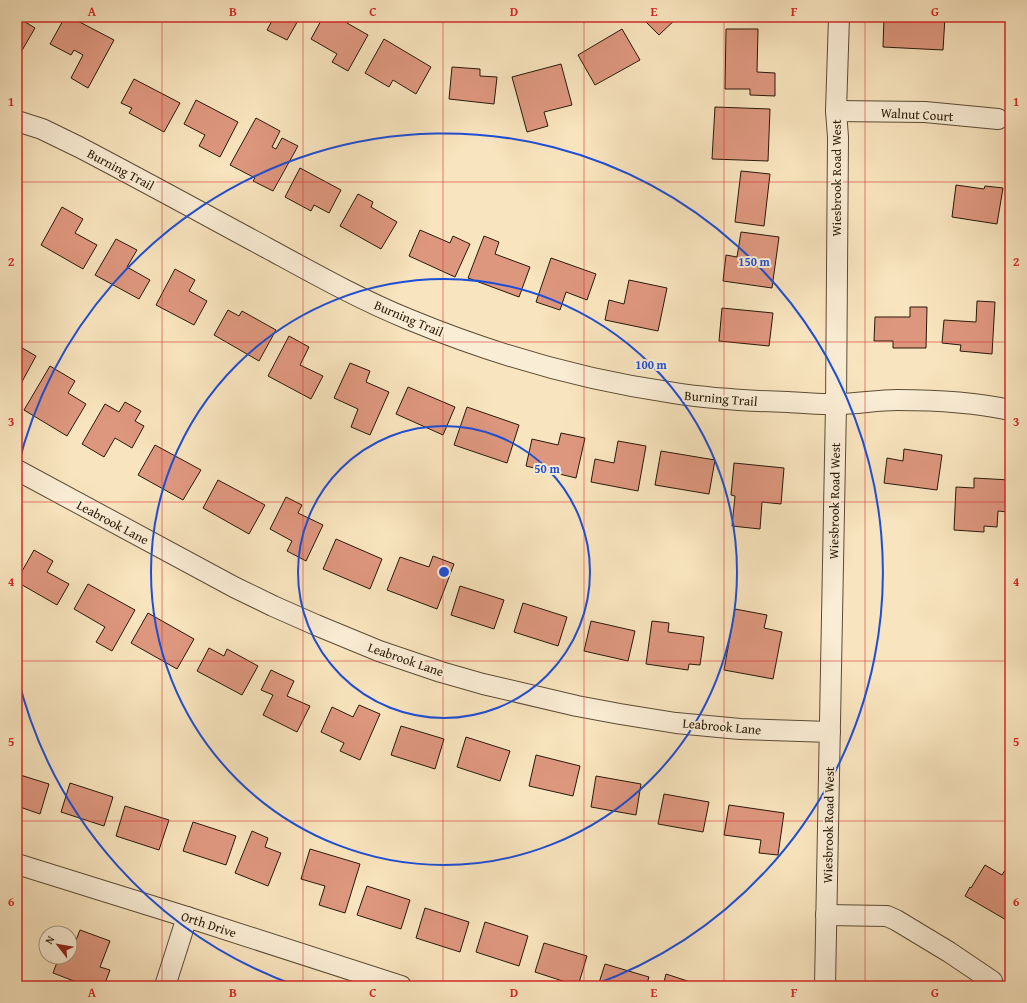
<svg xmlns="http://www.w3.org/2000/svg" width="1027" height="1003" font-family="'Gentium Book Plus',serif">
	<rect width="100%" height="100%" fill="#f8e4be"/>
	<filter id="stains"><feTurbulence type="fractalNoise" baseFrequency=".005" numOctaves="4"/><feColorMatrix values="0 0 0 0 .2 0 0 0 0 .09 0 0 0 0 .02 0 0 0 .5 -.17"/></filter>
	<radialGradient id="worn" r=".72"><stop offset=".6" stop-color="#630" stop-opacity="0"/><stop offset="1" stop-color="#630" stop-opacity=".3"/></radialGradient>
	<g fill="#de977f" stroke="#281907">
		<polygon points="17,17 35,28 17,59"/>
		<polygon points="65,17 70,17 114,40 88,88 71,78 83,55 74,50 71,55 50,44"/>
		<polygon points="269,17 300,17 287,40 267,30 273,19"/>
		<polygon points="323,17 350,17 347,23 368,35 348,71 332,62 337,54 311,39"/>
		<polygon points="641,17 678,17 659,35"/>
		<polygon points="884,17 916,19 916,17 945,17 943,50 883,47"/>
		<polygon points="622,29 640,60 595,85 578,55"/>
		<polygon points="726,29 758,29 757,72 775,73 775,96 750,95 750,89 725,89"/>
		<polygon points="384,39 431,67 416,94 393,80 389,87 365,73"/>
		<polygon points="561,64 572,105 544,112 548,126 527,132 512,77"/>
		<polygon points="452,67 480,69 480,76 497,77 494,104 449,99"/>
		<polygon points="134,79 180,103 164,132 129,113 132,108 121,103"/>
		<polygon points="196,100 238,122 220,157 199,146 205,135 184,124"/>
		<polygon points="715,107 770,109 768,161 712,159"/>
		<polygon points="256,118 280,131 272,147 276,149 282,138 298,146 273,191 253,181 255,178 230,165"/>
		<polygon points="300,168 341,190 329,213 314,205 311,211 285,197"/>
		<polygon points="741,171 770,174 764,226 735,222"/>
		<polygon points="956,185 984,189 985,186 1003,188 997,224 952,217"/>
		<polygon points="358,194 373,202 371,207 397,222 381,249 340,226"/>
		<polygon points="62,207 83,219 75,233 97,245 83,269 41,245"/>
		<polygon points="420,230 450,243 453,236 470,244 455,277 409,256"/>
		<polygon points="741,232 779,237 772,288 723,281 726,255 737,257"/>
		<polygon points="484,236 499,242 495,254 530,267 519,297 468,278"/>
		<polygon points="116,239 137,250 127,267 150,280 139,299 95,275"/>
		<polygon points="551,258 596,274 587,300 566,292 560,310 536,302"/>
		<polygon points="175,269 195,280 189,291 207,301 194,325 156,305"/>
		<polygon points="629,280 667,288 658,331 605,320 609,300 624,304"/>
		<polygon points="977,301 995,302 992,354 960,351 961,345 942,343 944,320 976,322"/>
		<polygon points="910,307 927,307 926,348 893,348 893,341 874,341 875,317 910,317"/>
		<polygon points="722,308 773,313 769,346 719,341"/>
		<polygon points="228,310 239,316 242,311 276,330 259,361 214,335"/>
		<polygon points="289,336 309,347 300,365 323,376 311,399 268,376"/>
		<polygon points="17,345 36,356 18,389 17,389"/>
		<polygon points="350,363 370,371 366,382 389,392 370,435 351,427 358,409 334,398"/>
		<polygon points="50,366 75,381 68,393 86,404 67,436 24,410"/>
		<polygon points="408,387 455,407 443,435 396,414"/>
		<polygon points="125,402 141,411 135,421 144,426 132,448 115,438 104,457 82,444 105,404 119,412"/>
		<polygon points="467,407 519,425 507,463 454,445"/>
		<polygon points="561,433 585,438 576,478 526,466 532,439 558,445"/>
		<polygon points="618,441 646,446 638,491 591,482 595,459 614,463"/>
		<polygon points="155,445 201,470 183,500 138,475"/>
		<polygon points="904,449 942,455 937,490 884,483 887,458 903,461"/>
		<polygon points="661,451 715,460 709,494 655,485"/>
		<polygon points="734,463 784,468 781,504 762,502 760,529 732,526 735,496 731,495"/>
		<polygon points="974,478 1010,480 1008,512 998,511 997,527 984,526 984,532 954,530 956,487 974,488"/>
		<polygon points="218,480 265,505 249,534 203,508"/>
		<polygon points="286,497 302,505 298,513 323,525 306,561 287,551 292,541 270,529"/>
		<polygon points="336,539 382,559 370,589 323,569"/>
		<polygon points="34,550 53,561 47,572 69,584 57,605 17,582 17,580"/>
		<polygon points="433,556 454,564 437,609 387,590 400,557 429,567"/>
		<polygon points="88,584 135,610 112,651 96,642 105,627 74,609"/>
		<polygon points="460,586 504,600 494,629 451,615"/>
		<polygon points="523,603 567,617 558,646 514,632"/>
		<polygon points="735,609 767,615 764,628 782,632 773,679 724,670"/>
		<polygon points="148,613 194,639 177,669 131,643"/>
		<polygon points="591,621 635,631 628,661 584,651"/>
		<polygon points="652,621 669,623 668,632 704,637 700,665 689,664 688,670 646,664"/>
		<polygon points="209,648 224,656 227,649 258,666 242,695 197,671"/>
		<polygon points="271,670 294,681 287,696 310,706 297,732 263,715 273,695 261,690"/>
		<polygon points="359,705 380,714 360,760 340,751 344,743 321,732 332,707 353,717"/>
		<polygon points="401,726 444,739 435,769 391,755"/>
		<polygon points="466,737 510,751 500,781 457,767"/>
		<polygon points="536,755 580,766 573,796 529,786"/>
		<polygon points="17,774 49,784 40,814 17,806"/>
		<polygon points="596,776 641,784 636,815 591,807"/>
		<polygon points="70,783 113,797 104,826 61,812"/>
		<polygon points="664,794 709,802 703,832 658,824"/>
		<polygon points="729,805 784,813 778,855 759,853 761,840 724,835"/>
		<polygon points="125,806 169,820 159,850 116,836"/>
		<polygon points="193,822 236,836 226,865 183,851"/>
		<polygon points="252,831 268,838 265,847 281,853 268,886 235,873"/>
		<polygon points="310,849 360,864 345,913 319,905 325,886 301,879"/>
		<polygon points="985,865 1002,875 1005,870 1010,873 1010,919 1008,921 965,896 970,887 971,888"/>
		<polygon points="367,886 410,900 401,929 357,915"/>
		<polygon points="425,908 469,922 460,952 416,938"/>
		<polygon points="485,922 528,936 519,966 476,952"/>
		<polygon points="80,930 110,941 100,967 110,970 104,986 87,986 53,973 59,957 62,957 68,959 69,957 70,957 70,955"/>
		<polygon points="544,943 587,956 578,986 535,972"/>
		<polygon points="605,964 649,977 646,986 598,986"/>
		<polygon points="666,974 703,986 663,986"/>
	</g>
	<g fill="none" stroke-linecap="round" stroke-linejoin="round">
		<g stroke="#5c4c35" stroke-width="22">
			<g id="minor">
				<polyline points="836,111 925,112 998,119"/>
				<path d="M17,121L42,129L79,147C142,180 204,214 267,248C313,273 359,299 408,319C495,355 582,380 674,393C712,399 750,401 788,402C804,403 821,405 837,404C857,404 877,400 897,400C934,400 973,402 1010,410"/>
				<polyline points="17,470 234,587 273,606 316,625 379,651 441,672 483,684 577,706 620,714 676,723 740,729 830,732"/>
				<polyline points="17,864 187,917 401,986"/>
				<polyline points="826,915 887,916 896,920 949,952 992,981"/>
				<polyline points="165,986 187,917"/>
				<polyline points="825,986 836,405 838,137 836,111 839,17"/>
			</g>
		</g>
		<use href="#minor" stroke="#faedd5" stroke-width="20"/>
	</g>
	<path fill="none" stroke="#d62828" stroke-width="1" stroke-opacity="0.55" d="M162,17V986M303,17V986M443,17V986M584,17V986M724,17V986M865,17V986M17,182H1010M17,342H1010M17,502H1010M17,661H1010M17,821H1010"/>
	<g fill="none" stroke="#1d4ed8" stroke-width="2">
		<circle cx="444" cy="572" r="146"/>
		<circle cx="444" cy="572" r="293"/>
		<path d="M297 986A439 439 0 0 1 17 674M17 470A439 439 0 1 1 591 986"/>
	</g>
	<g text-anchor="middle" stroke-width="4" stroke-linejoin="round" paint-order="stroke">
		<g font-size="13" fill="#281907" stroke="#faedd5">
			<text transform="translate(917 114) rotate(3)" y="5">Walnut Court</text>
			<text transform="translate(121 169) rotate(28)" y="5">Burning Trail</text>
			<text transform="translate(836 178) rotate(-90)" y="5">Wiesbrook Road West</text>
			<text transform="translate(409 318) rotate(23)" y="5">Burning Trail</text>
			<text transform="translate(721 398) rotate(5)" y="5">Burning Trail</text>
			<text transform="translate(834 501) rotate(-89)" y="5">Wiesbrook Road West</text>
			<text transform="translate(113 522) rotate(28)" y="5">Leabrook Lane</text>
			<text transform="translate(406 659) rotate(19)" y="5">Leabrook Lane</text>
			<text transform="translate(722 726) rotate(5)" y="5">Leabrook Lane</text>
			<text transform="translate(828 825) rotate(-89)" y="5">Wiesbrook Road West</text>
			<text transform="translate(209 924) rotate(18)" y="5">Orth Drive</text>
		</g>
	</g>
	<circle cx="444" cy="572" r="6" fill="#1d4ed8" stroke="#faedd5" stroke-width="2"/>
	<g font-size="12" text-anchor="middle" font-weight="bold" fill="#1d4ed8" stroke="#faedd5" stroke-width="4" stroke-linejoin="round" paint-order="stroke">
		<text x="754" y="266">150 m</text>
		<text x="651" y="369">100 m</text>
		<text x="547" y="473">50 m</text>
	</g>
	<rect width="1027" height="1003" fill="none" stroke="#f8e4be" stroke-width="44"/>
	<g transform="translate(58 945) rotate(301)"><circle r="19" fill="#faedd5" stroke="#a69883"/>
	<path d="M0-3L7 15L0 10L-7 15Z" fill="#8f2418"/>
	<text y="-6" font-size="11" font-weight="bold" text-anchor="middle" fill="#281907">N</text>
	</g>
	<rect x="22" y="22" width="983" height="959" fill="none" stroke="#d62828" stroke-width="1.5"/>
	<g font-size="13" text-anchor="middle" font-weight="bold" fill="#d62828">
		<text x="92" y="16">A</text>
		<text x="233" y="16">B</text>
		<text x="373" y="16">C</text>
		<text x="514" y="16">D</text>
		<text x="654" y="16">E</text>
		<text x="794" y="16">F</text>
		<text x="935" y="16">G</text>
		<text x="11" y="106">1</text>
		<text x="1016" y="106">1</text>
		<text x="11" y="266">2</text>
		<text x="1016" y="266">2</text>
		<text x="11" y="426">3</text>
		<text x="1016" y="426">3</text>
		<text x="11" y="586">4</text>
		<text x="1016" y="586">4</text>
		<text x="11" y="746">5</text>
		<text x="1016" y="746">5</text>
		<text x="11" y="906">6</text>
		<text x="1016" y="906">6</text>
		<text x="92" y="997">A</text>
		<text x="233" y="997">B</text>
		<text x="373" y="997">C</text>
		<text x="514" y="997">D</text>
		<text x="654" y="997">E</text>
		<text x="794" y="997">F</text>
		<text x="935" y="997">G</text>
	</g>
	<rect width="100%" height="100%" filter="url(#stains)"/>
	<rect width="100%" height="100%" fill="url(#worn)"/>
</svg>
